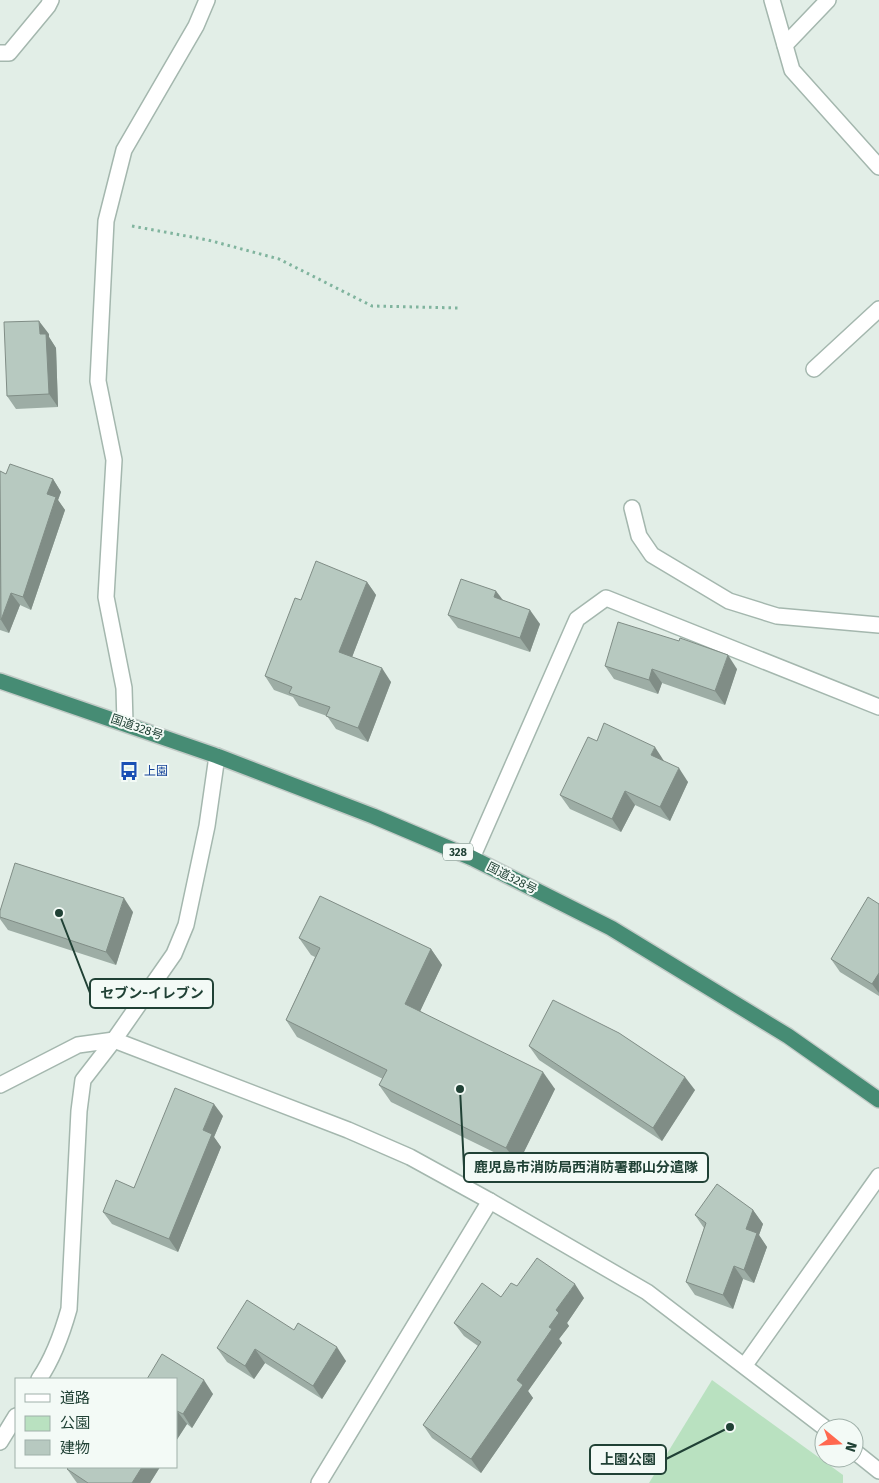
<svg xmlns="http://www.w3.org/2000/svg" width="879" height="1483" font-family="'Fira Sans','Noto Sans JP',sans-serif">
	<rect width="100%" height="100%" fill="#e2eee7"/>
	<polygon fill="#b9e1c0" points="712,1380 843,1475 843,1483 649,1483"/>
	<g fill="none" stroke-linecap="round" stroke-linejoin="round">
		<g stroke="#a4b7ae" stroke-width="18">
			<g id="minor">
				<polyline points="772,0 792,70 879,167"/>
				<polyline points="785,45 828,0"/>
				<polyline points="0,53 9,53 48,6 51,0"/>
				<polyline points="814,369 879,309"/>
				<polyline points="632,508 639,536 652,555 729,601 777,616 879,625"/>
				<polyline points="125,723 124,688 106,597 114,460 98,381 106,221 124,150 196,26 207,0"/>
				<polyline points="472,858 577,619 606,598 879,707"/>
				<polyline points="0,1085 78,1045 114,1040 348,1130 410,1157 490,1201 647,1292 825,1428"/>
				<polyline points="745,1365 879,1176"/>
				<path d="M39,1379C54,1357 62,1334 69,1309L79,1111L83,1080L114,1040L174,954L186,925L207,826L217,756"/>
				<polyline points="0,1442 16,1416"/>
				<polyline points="854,1451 879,1471"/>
				<polyline points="319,1483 490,1201"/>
			</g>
		</g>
		<g stroke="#c1cac6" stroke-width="18">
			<polyline id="trunk" points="0,681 217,756 373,816 472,858 611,928 788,1036 879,1100"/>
		</g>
		<polyline stroke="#80b49e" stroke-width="3" stroke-dasharray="2.5 4" stroke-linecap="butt" points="132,226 208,240 279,259 372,306 460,308"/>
		<use href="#minor" stroke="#fff" stroke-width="15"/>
		<use href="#trunk" stroke="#468c74" stroke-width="15"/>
	</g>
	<g fill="#9dada5">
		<polygon points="49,334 49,337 56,348 58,407 16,409 7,396"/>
		<polygon points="0,471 6,474 53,479 61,492 58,500 65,510 31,610 20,605 9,633 0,630"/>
		<polygon points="367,582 376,595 352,657 391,682 368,742 336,729 327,716 299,706 293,697 274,690 265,676 301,600"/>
		<polygon points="503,600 540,624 530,652 458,628 448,615"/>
		<polygon points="605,666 737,669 725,705 662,683 658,694 614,679"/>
		<polygon points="597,741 664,761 664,762 688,782 670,821 635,805 621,832 570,809 560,795"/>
		<polygon points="879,904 879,996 840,972 831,959"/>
		<polygon points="0,911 133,912 116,965 8,930 0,919"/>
		<polygon points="299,938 431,949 442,965 420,1011 555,1089 518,1164 391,1102 379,1085 383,1079 297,1037 286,1020 315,957 311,955"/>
		<polygon points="529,1046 695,1090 662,1141 539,1060"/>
		<polygon points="223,1116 214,1137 221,1147 178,1252 112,1224 103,1212"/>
		<polygon points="753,1210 763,1224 759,1235 767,1247 754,1283 743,1279 733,1309 695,1295 686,1282 704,1228 695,1215"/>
		<polygon points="517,1286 584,1298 567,1323 569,1326 559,1339 562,1343 528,1391 533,1398 481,1473 432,1438 423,1425 478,1346 464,1336 454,1323 501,1297"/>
		<polygon points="294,1330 346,1361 322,1399 265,1363 254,1379 227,1362 217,1348"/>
		<polygon points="176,1379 213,1394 192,1428 187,1424 176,1441"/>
		<polygon points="69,1467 160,1467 150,1483 77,1483 67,1469"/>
	</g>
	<g fill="#808d86">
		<polygon points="39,321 49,334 49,337 56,348 58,407 49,394 40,334"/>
		<polygon points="53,479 61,492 58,500 65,510 31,610 23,597 47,494"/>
		<polygon points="367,582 376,595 349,665 339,652"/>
		<polygon points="496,591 506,604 494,597"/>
		<polygon points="11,593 20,605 9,633 1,620"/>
		<polygon points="530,610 540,624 530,652 520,638"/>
		<polygon points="728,655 737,669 725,705 715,691"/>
		<polygon points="382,668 391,682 368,742 358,728"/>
		<polygon points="652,669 662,683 658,694 649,680"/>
		<polygon points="655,747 664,761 660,769 651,755"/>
		<polygon points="679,768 688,782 670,821 660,807"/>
		<polygon points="625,791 635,805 621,832 612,819"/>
		<polygon points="124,898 133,912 116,965 106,952"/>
		<polygon points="431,949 442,965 416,1020 405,1004"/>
		<polygon points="879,973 879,993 872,984"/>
		<polygon points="543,1072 555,1089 518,1164 506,1148"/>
		<polygon points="685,1077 695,1090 662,1141 653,1128"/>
		<polygon points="214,1104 223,1116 214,1137 221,1147 178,1252 169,1239 203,1130"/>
		<polygon points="753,1210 763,1224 759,1235 767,1247 754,1283 744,1270 746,1229"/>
		<polygon points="734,1266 743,1279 733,1309 723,1295"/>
		<polygon points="575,1284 584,1298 567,1323 569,1326 559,1339 562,1343 528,1391 533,1398 481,1473 471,1459 517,1380 549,1327 556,1310"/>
		<polygon points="337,1347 346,1361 322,1399 313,1386"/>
		<polygon points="255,1349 265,1363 254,1379 245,1366"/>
		<polygon points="204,1380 213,1394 192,1428 183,1414"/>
		<polygon points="177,1411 187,1424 176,1441 176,1412"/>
		<polygon points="142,1467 160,1467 150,1483 132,1483"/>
	</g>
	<g fill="#b7c9c0" stroke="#808d86">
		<polygon points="39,321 40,334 46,334 49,394 7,396 4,322"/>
		<polygon points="10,464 53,479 47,494 56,497 23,597 11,593 1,620 0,471 6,474"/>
		<polygon points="316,561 367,582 339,652 382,668 358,728 326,716 330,707 289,693 292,687 265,676 295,598 301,600"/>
		<polygon points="461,579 496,591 494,597 530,610 520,638 448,615"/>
		<polygon points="618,622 679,641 680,638 728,655 715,691 652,669 649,680 605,666"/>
		<polygon points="604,723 655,747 651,755 679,768 660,807 625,791 612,819 560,795 588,737 597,741"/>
		<polygon points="15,863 124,898 106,952 0,917 0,911"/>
		<polygon points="320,896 431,949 405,1004 543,1072 506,1148 379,1085 387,1070 286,1020 320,948 299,938"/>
		<polygon points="868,897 879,904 879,973 872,984 831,959"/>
		<polygon points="553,1000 619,1033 685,1077 653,1128 529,1046"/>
		<polygon points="175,1088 214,1104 203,1130 212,1134 169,1239 103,1212 116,1180 134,1188"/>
		<polygon points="717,1184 753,1210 746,1229 757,1233 744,1270 734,1266 723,1295 686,1282 706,1223 695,1215"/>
		<polygon points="537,1258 575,1284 556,1310 559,1313 549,1327 552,1329 517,1380 523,1385 471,1459 423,1425 481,1342 454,1323 482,1283 501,1297 511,1283 517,1286"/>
		<polygon points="247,1300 294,1330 298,1323 337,1347 313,1386 255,1349 245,1366 217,1348"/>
		<polygon points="162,1354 204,1380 183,1414 177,1411 176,1412 176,1379 147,1379"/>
		<polygon points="69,1467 142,1467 132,1483 88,1483 67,1469"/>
	</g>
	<defs>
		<g id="bus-bare" transform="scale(1.5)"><path d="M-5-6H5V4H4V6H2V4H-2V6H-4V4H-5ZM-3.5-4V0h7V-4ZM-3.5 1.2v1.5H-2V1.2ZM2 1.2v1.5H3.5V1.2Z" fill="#1a4fb4" stroke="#f3faf6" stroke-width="2.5" paint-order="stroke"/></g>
	</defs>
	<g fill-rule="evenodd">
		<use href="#bus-bare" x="129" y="771"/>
	</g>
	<g text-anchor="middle" stroke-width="4" stroke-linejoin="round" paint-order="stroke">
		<rect fill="#f3faf6" stroke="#5f786f" stroke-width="1" x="443" y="843.5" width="30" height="17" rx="4"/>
		<g font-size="11" font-weight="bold" fill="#204135">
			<text x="458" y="856">328</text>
		</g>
		<g font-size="12" fill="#204135" stroke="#f3faf6">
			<text transform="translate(137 727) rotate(19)" y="4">国道328号</text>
			<text transform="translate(512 878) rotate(27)" y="4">国道328号</text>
		</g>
		<g font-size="12" fill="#164399" stroke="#f3faf6" text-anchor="start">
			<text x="144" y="775">上園</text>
		</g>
	</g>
	<path fill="none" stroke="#204135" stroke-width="2" d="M59 913L90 993M460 1089L464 1167M730 1427L666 1459"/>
	<g fill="#204135" stroke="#f3faf6" stroke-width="2">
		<circle cx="59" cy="913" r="5"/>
		<circle cx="460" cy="1089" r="5"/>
		<circle cx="730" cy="1427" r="5"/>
	</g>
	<g fill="#f3faf6" stroke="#204135" stroke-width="2">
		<rect x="90" y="979" width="123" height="29" rx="5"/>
		<rect x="464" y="1153" width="244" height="29" rx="5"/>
		<rect x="590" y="1445" width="76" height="29" rx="5"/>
	</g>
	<g font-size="14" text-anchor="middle" font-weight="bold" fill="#204135">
		<text x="152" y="998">セブン-イレブン</text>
		<text x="586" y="1172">鹿児島市消防局西消防署郡山分遣隊</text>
		<text x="628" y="1464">上園公園</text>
	</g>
	<rect x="15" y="1378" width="162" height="90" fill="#f3faf6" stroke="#9fb0a9"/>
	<rect x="25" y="1394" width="25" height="8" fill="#ffffff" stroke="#9fb0a9"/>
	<text x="60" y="1403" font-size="15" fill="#204135">道路</text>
	<rect x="25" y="1416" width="25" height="15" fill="#b9e1c0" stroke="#9fb0a9"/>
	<text x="60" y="1428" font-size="15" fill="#204135">公園</text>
	<rect x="25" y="1440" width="25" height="15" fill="#b7c9c0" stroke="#9fb0a9"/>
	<text x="60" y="1453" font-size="15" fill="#204135">建物</text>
	<g transform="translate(839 1443) rotate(108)"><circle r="24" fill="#f3faf6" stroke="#9fb0a9"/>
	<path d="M0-4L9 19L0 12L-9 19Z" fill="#ff684f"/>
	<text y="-8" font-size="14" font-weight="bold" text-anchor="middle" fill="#204135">N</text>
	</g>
</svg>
